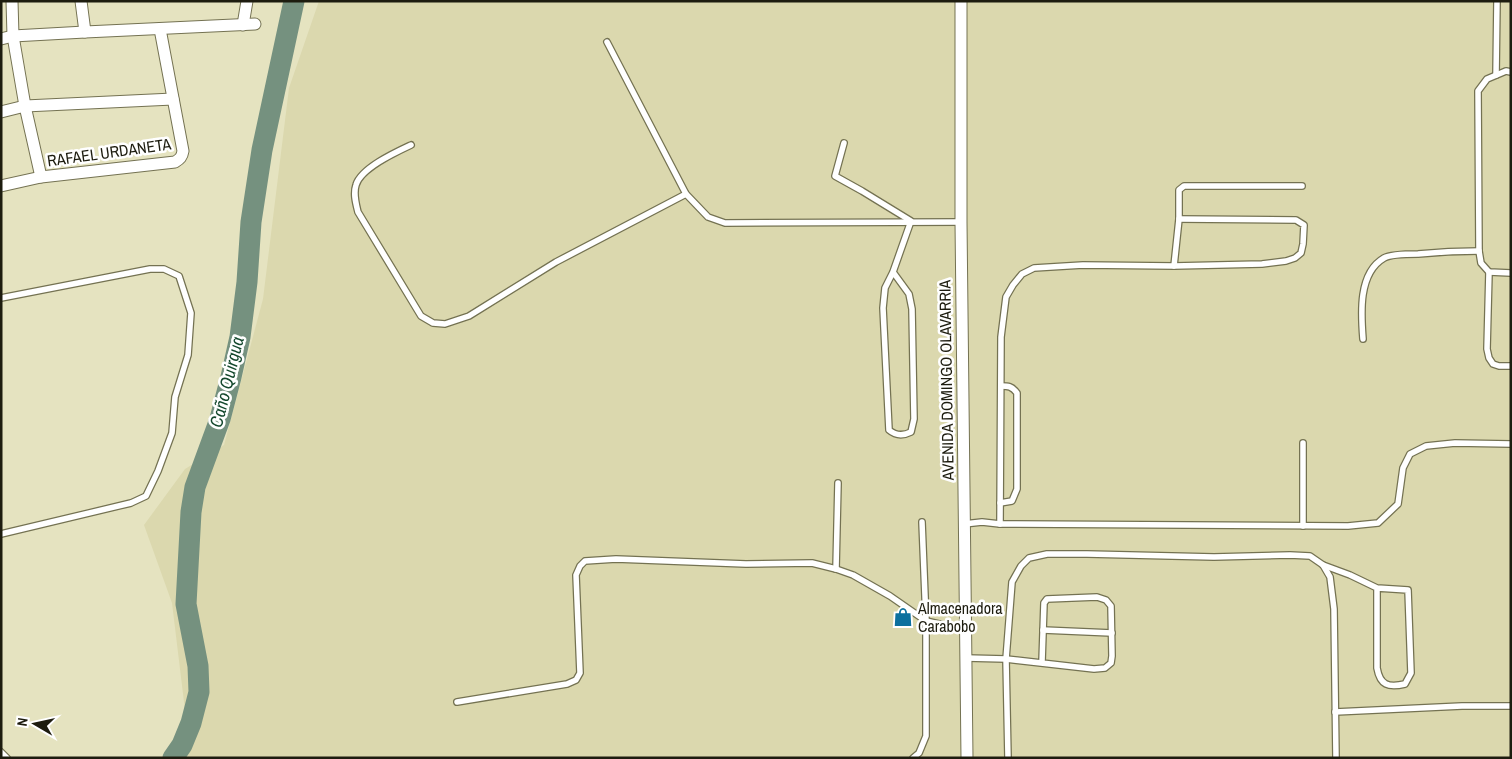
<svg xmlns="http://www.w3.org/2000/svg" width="1512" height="759" font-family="'Archivo Narrow',sans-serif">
	<rect width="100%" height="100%" fill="#e5e3c0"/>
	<polygon fill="#dbd8ae" points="319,1 1511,1 1511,758 165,758 188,735 172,603 144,525 185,469 224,445 263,299 289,88"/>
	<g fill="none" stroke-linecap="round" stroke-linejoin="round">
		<polyline stroke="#75917f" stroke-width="21" points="173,758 182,745 191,723 199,692 198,666 186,604 191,512 195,487 220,419 231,377 240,337 247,282 251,222 262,150 294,1"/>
		<g stroke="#747252" stroke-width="8">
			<g id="lane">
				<polyline points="607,42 686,194 708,217 725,223 961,222"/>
				<polyline points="1511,72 1506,71 1487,79 1478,91 1479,251 1481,263 1489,272 1511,273"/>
				<polyline points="1496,75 1497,1"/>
				<path d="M844,143L835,176L862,191L911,221L893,272L885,288L883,308L889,430C896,436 903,436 911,432L914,419L912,309L909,294L893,272"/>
				<path d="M411,145C396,152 361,168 356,185C353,194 356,204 358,212L421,316L433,323L445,324L469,316L556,262L686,194"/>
				<polyline points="1174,266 1179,219 1179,190 1184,186 1302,186"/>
				<polyline points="1489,272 1487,349 1489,358 1493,364 1499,366 1511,366"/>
				<polyline points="1,298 150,269 164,269 179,276 191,313 188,355 175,397 172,433 158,471 146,496 131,503 1,534"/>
				<path d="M1363,339C1361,314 1358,273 1384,258C1391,254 1409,254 1418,254C1438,252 1459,251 1479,251"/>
				<polyline points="1303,443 1303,526"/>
				<path d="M1000,503L1012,501L1017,489V393C1012,386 1008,386 1001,386"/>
				<polyline points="964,524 982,522 1000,524 1348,526 1378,523 1398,504 1403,468 1410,454 1426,446 1455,443 1511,444"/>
				<polyline points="1000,524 1001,337 1006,297 1013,285 1022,274 1034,268 1083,265 1174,266 1262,264 1286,261 1295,258 1301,253 1303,244 1304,225 1296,220 1179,219"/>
				<path d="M1323,565L1350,575L1377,588L1408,590L1411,673L1405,684C1388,688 1380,685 1377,668V588"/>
				<polyline points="836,569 838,483"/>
				<polyline points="1043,630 1112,633"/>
				<polyline points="966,658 1006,659 1094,669 1105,668 1111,663 1112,656 1111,606 1106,600 1097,597 1047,599 1044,603 1042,662"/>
				<polyline points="457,702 567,684 576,680 580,673 576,575 580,566 585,561 616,559 746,564 812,563 836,569 853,575 890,596 926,621 965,630"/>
				<polyline points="1335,712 1462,706 1511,706"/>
				<polyline points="1,752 7,758"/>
				<polyline points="913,758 919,753 926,736 926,621 922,522"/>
				<polyline points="1008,758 1006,659 1012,582 1021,566 1029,558 1047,554 1087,554 1214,557 1290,555 1310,556 1323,565 1330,577 1334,609 1336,758"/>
			</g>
		</g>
		<g stroke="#747252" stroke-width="13">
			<g id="street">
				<polyline points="12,1 13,36 25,106 41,177"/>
				<polyline points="81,1 85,32 255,24"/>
				<polyline points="961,1 961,222 967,758"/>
				<polyline points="243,25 247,1"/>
				<polyline points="1,39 13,36 85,32"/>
				<polyline points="1,112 25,106 173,99"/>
				<path d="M1,186L41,177L175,162C180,159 182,157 183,151L160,29"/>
			</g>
		</g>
		<use href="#lane" stroke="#fff" stroke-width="5.5"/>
		<use href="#street" stroke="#fff" stroke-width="11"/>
	</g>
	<defs>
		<g id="shop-bare" transform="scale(1.5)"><path d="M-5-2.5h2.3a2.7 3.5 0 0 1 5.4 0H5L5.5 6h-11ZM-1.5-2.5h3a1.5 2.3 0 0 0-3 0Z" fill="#0c709e" stroke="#fff" stroke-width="2.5" paint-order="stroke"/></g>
	</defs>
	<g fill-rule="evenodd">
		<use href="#shop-bare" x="903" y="617"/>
	</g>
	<g text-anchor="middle" stroke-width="5" stroke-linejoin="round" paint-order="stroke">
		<g font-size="16" fill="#1d1c0f" stroke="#fff">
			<text transform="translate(109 152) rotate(-8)" y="6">RAFAEL URDANETA</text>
			<text transform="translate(946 380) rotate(-91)" y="6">AVENIDA DOMINGO OLAVARRIA</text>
		</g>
		<g font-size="16" fill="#1d1c0f" stroke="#fff" text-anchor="start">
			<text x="918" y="614">Almacenadora<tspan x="918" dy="18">Carabobo</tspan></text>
		</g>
		<g font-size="18" font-style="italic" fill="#14482d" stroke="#fff">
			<text transform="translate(227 382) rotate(-76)" y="6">Caño Quirgua</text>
		</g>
	</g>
	<rect width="1512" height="759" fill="none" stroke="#1d1c0f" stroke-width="5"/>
	<g transform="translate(35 724) rotate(279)" stroke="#ffffff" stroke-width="4" paint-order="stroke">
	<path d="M0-4L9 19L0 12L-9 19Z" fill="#1d1c0f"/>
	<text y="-8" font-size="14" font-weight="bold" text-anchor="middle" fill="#1d1c0f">N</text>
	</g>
</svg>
